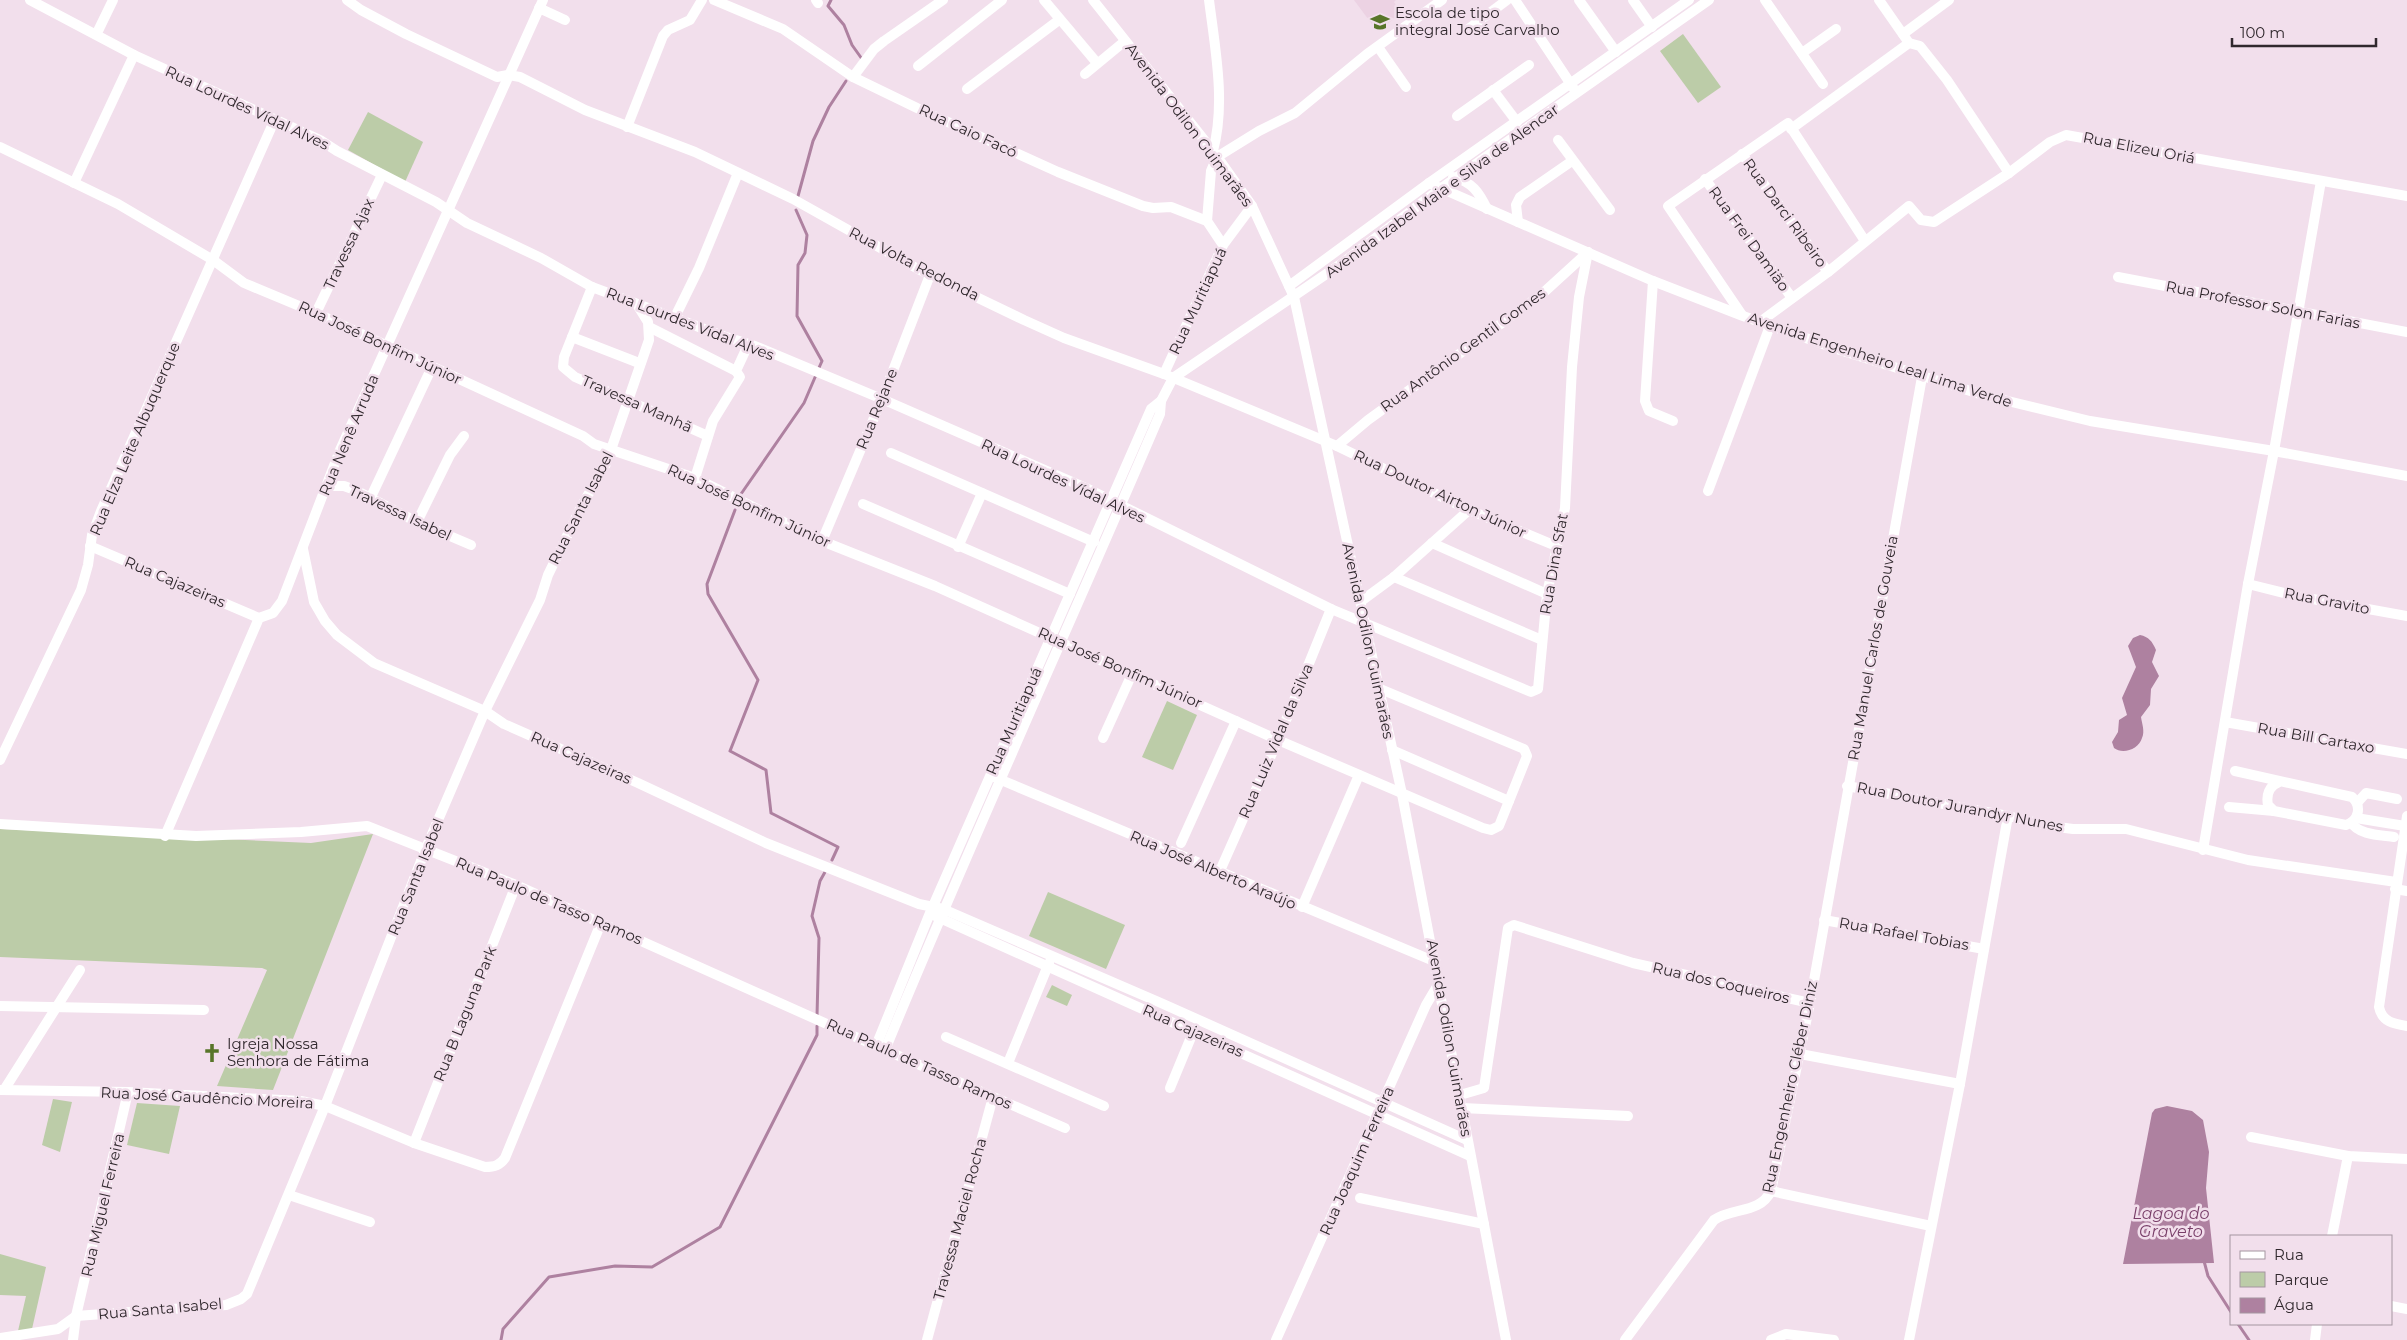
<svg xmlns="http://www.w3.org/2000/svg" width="2407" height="1340" font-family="Montserrat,sans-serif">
	<rect width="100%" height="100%" fill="#f2dfec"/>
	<polygon fill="#ecd2e3" points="1354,0 1396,0 1394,2 1401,14 1377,31"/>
	<g fill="#bccca8">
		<polygon points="1683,34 1721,87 1698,103 1660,51"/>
		<polygon points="368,112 423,142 405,182 348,150"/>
		<polygon points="1167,701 1197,715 1173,770 1142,757"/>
		<polygon points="0,829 311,843 373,834 273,1090 217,1086 267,970 262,968 0,957"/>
		<polygon points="1048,892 1125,925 1106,969 1029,936"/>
		<polygon points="1052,985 1072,995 1067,1006 1046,997"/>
		<polygon points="53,1099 72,1102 60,1152 42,1145"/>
		<polygon points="137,1103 180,1106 169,1154 127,1145"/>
		<polygon points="0,1254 46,1267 32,1329 18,1331 26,1296 0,1295"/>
	</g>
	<g fill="#ae81a0">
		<path d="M2140,635C2149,637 2152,641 2156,650L2152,662L2159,676L2151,689L2150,705L2141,717C2142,724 2145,731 2142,738C2139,749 2123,755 2114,748L2112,742L2118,732L2119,720L2127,715L2122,698L2136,667L2128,646L2133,638Z"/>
		<polygon points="2167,1106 2192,1111 2203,1120 2209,1152 2206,1188 2214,1263 2123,1264 2152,1113 2155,1109"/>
	</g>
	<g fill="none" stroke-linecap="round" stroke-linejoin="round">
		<g stroke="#ae81a0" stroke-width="3">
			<polyline points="831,0 828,6 844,25 852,45 862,59"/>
			<polyline points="798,196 813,141 829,107 846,81"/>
			<polyline points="796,210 807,235 805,253 798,265 797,316 822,361 818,370"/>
			<polyline points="741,494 804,403 816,375"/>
			<polyline points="735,510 707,584 708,594 758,680 730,751 766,770 771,813 838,847 832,860"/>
			<polyline points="817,1016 819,938 812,916 820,881 825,872"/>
			<polyline points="2204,1261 2208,1276 2231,1312"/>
			<polyline points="2238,1324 2249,1340"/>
			<polyline points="501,1340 503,1329 549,1277 615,1266 652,1267 720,1227 817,1035 817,1026"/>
		</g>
		<g stroke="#fff" stroke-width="10">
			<polyline points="30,0 134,55 320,140 337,151 436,202 467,223 541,258 592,287 723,336 755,346 882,399 1086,488 1331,609 1531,692 1538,689 1547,594 1565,508 1572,367 1579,297 1588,252"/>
			<polyline points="347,0 361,10 406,34 497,77 508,75 520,77 585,110 695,152 793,199 918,269 1024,320 1064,338 1164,374 1337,446 1469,510 1556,546"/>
			<polyline points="714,0 783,29 853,77 917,108 1058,172 1143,206 1153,208 1171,207 1207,221 1223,245"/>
			<polyline points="816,0 818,3"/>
			<polyline points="1044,0 1097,63"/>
			<polyline points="1093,0 1213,151 1252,206 1294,297 1402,794 1506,1340"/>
			<path d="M1209,0C1215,48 1226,103 1213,151"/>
			<polyline points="1515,0 1574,89"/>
			<polyline points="1579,0 1616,52"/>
			<polyline points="1633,0 1652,27"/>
			<polyline points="1765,0 1823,84"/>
			<polyline points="1879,0 1909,43 1920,46 1947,80 2009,173"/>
			<polyline points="539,8 565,20"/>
			<polyline points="1467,30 1507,0"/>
			<polyline points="97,33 113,0"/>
			<polyline points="1903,34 1949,0"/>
			<polyline points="1378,47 1406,87"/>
			<polyline points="1802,53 1836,29"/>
			<polyline points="918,66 1002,0"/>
			<polyline points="1085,74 1125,41"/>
			<polyline points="853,77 874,49 884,41 943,0"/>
			<polyline points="967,89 1059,20"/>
			<polyline points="1493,90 1517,122"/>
			<polyline points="1457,116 1529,65"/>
			<polyline points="627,127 663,36 668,30 690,20 702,0"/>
			<polyline points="1791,129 1909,43"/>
			<polyline points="1558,140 1610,210"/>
			<polyline points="0,147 118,204 213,260 244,283 316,313 583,436 594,444 695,478 822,541 935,586 1278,740 1483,828 1491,830 1499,826 1527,756 1524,749 1378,688"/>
			<polyline points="1742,154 1828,272"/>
			<path d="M1453,177C1472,182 1479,192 1487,209"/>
			<polyline points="1705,179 1792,298"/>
			<polyline points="74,183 134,55"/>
			<polyline points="1429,183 1653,281 1743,316 1840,350 1983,395 2090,421 2274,451 2407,476"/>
			<polyline points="1207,221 1211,171 1217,157 1259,131 1295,113 1367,54 1442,0"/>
			<polyline points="1518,222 1516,205 1520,197 1572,161"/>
			<polyline points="2118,277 2407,332"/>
			<polyline points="1653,281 1645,401 1649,411 1673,421"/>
			<polyline points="1289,286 1429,183 1689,0"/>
			<polyline points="592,287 564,357 563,367 575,377 708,436"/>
			<polyline points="316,313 382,175"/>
			<polyline points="1742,315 1668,206 1788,123 1865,241"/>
			<polyline points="675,317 699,268 738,173"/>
			<polyline points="1760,322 1828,272 1909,206 1921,220 1934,222 2009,173 2050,142 2066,135 2407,196"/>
			<polyline points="649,327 736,371"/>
			<polyline points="572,337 639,363"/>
			<polyline points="1164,374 1223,245 1252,206"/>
			<polyline points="1337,446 1368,420 1542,294 1588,252"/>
			<polyline points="891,453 1094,542"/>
			<polyline points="695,478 713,421 740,377 736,371 748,345"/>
			<polyline points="328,486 344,486 355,490 417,522 471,545"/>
			<polyline points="1708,491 1770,326"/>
			<polyline points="370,499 432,367"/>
			<polyline points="863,504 1070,594"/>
			<polyline points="417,522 450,455 464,436"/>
			<polyline points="822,541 882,399 930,275"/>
			<polyline points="1432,543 1547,594"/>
			<polyline points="90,546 259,618"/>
			<polyline points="958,547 982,493"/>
			<polyline points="303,549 314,602 325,621 337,635 374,663 485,711 504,724 638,783 766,843 919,904 943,909 1161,1003 1467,1140"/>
			<polyline points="1394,577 1542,640"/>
			<polyline points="2248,584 2296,596 2407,616"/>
			<polyline points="1360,602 1394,577 1469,510"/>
			<polyline points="2225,722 2407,754"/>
			<polyline points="1103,738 1132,674"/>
			<polyline points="1392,750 1509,801"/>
			<polyline points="0,760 81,590 88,565 92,535 101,511 275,119"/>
			<path d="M2235,771L2352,797C2362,806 2359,821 2346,825L2274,811L2268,805C2266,795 2269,786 2279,782"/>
			<polyline points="994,777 1436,962"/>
			<polyline points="1847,786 2008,816 2050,826 2073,829 2126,829 2248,860 2396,882"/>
			<polyline points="2357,803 2366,793 2397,799"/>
			<polyline points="2229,807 2274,811"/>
			<path d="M2407,816L2379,1007C2382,1022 2394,1024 2407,1026"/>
			<polyline points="2356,818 2405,826"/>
			<path d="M2352,823C2358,835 2382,835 2394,837"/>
			<polyline points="0,824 196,836 301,832 367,826 516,885 876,1046 1065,1128"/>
			<polyline points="165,836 259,618 273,613 282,601 340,450 543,0"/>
			<polyline points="1181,843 1236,721"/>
			<polyline points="2203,850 2248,584 2274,451 2321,181"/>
			<polyline points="1219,873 1278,740 1331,609"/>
			<polyline points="2395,889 2407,891"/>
			<polyline points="1302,907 1359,775"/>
			<polyline points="933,915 1470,1156"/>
			<polyline points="1824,920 1984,949"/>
			<polyline points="0,1006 204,1010"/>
			<polyline points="946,1037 1104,1106"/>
			<polyline points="876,1046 930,913 1151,409 1161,401"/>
			<path d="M885,1050C973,836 1069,627 1160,414L1161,401L1173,378L1341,264L1440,189L1709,0"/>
			<polyline points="1800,1054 1960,1084"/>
			<polyline points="1008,1063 1049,963"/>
			<polyline points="1170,1088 1194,1030"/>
			<path d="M0,1090L128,1092L301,1101L325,1106L414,1143L485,1167C495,1167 500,1165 505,1158L601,923"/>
			<polyline points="4,1090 80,970"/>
			<polyline points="1460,1095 1484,1088 1508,928 1514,925 1633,963 1810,1003"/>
			<polyline points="1462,1108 1628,1116"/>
			<polyline points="2251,1137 2348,1156 2407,1159"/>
			<polyline points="414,1143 516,885"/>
			<polyline points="1771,1191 1931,1226"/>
			<polyline points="289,1195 370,1222"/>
			<polyline points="1360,1198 1484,1224"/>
			<polyline points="2332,1236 2348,1156"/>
			<polyline points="2391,1306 2407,1309"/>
			<polyline points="76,1316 226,1305 241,1299 247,1294 325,1106 426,848 485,711 540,600 548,575 582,505 606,464 649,340 648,322 638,306"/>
			<polyline points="0,1338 58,1329 76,1316"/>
			<polyline points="73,1340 76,1316 128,1092"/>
			<polyline points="927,1340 993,1097"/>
			<polyline points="1276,1340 1426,1005 1439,983"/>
			<path d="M1625,1340L1714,1220C1733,1207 1760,1214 1771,1191L1810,1003L1922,377"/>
			<polyline points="1771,1340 1786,1334 1834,1340"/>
			<polyline points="1909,1340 1960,1084 2008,816"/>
			<polyline points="2315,1340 2317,1324"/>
		</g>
	</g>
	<defs>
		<g id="school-bare" transform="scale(1.5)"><path d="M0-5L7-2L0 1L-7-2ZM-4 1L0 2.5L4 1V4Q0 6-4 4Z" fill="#587529" stroke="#f2dfec" stroke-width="2.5" paint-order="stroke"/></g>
		<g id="church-bare" transform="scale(1.5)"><path d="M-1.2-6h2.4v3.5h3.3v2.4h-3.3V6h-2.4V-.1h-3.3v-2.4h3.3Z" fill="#587529" stroke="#f2dfec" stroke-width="2.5" paint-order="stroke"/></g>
	</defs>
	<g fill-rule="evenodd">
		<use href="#school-bare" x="1380" y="22"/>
		<use href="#church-bare" x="212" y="1053"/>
	</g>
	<g text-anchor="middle" stroke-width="5" stroke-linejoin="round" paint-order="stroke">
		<g font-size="15" fill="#30282d" stroke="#f2dfec" text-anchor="start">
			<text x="1395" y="18">Escola de tipo<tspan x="1395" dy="17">integral José Carvalho</tspan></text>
			<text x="227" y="1049">Igreja Nossa<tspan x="227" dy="17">Senhora de Fátima</tspan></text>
		</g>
		<g font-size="15" fill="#30282d" stroke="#f2dfec">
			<text transform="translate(247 108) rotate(25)" y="5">Rua Lourdes Vídal Alves</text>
			<text transform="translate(1189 125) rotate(53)" y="5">Avenida Odilon Guimarães</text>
			<text transform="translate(968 131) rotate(25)" y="5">Rua Caio Facó</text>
			<text transform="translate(2139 148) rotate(11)" y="5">Rua Elizeu Oriá</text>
			<text transform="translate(1442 191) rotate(-36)" y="5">Avenida Izabel Maia e Silva de Alencar</text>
			<text transform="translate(1785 213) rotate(54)" y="5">Rua Darci Ribeiro</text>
			<text transform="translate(1749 239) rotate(54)" y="5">Rua Frei Damião</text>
			<text transform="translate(349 244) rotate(-65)" y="5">Travessa Ajax</text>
			<text transform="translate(914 264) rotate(27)" y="5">Rua Volta Redonda</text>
			<text transform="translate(1198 301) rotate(-65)" y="5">Rua Muritiapuá</text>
			<text transform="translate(2263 305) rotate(11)" y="5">Rua Professor Solon Farias</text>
			<text transform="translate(690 324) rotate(21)" y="5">Rua Lourdes Vídal Alves</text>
			<text transform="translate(380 343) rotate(25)" y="5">Rua José Bonfim Júnior</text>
			<text transform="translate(1463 350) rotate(-36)" y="5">Rua Antônio Gentil Gomes</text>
			<text transform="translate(1880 360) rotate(18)" y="5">Avenida Engenheiro Leal Lima Verde</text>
			<text transform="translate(637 404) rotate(24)" y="5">Travessa Manhã</text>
			<text transform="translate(877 409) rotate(-68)" y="5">Rua Rejane</text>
			<text transform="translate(349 435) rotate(-67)" y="5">Rua Nenê Arruda</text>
			<text transform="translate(135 439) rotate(-67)" y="5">Rua Elza Leite Albuquerque</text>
			<text transform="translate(1063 481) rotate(25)" y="5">Rua Lourdes Vídal Alves</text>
			<text transform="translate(1440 494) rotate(25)" y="5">Rua Doutor Airton Júnior</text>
			<text transform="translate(749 506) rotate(25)" y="5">Rua José Bonfim Júnior</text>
			<text transform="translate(581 508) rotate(-63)" y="5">Rua Santa Isabel</text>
			<text transform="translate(400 513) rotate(25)" y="5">Travessa Isabel</text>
			<text transform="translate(1554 564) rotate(-80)" y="5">Rua Dina Sfat</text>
			<text transform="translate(175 582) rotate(23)" y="5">Rua Cajazeiras</text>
			<text transform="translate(2327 601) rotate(11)" y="5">Rua Gravito</text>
			<text transform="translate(1368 641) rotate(78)" y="5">Avenida Odilon Guimarães</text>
			<text transform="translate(1873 648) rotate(-80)" y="5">Rua Manuel Carlos de Gouveia</text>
			<text transform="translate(1120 668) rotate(24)" y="5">Rua José Bonfim Júnior</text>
			<text transform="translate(1014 721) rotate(-66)" y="5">Rua Muritiapuá</text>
			<text transform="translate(2316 738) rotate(10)" y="5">Rua Bill Cartaxo</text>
			<text transform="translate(1276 741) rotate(-67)" y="5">Rua Luiz Vidal da Silva</text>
			<text transform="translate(581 758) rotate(24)" y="5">Rua Cajazeiras</text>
			<text transform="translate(1960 807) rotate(11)" y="5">Rua Doutor Jurandyr Nunes</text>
			<text transform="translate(1213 870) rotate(23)" y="5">Rua José Alberto Araújo</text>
			<text transform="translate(416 877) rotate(-68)" y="5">Rua Santa Isabel</text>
			<text transform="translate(549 901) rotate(23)" y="5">Rua Paulo de Tasso Ramos</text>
			<text transform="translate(1904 934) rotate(10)" y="5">Rua Rafael Tobias</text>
			<text transform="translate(1721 983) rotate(13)" y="5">Rua dos Coqueiros</text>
			<text transform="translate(465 1014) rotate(-68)" y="5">Rua B Laguna Park</text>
			<text transform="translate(1193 1031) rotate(24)" y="5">Rua Cajazeiras</text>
			<text transform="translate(1449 1038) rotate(80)" y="5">Avenida Odilon Guimarães</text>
			<text transform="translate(919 1064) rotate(24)" y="5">Rua Paulo de Tasso Ramos</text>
			<text transform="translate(1790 1087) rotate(-78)" y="5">Rua Engenheiro Cléber Diniz</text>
			<text transform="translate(207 1098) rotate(3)" y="5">Rua José Gaudêncio Moreira</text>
			<text transform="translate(1357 1161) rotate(-66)" y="5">Rua Joaquim Ferreira</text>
			<text transform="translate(103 1205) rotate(-77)" y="5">Rua Miguel Ferreira</text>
			<text transform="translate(960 1219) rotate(-75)" y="5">Travessa Maciel Rocha</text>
			<text transform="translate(160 1309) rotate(-5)" y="5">Rua Santa Isabel</text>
		</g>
		<g font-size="16" font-style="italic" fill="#793f69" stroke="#f2dfec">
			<text x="2171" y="1219">Lagoa do<tspan x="2171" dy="18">Graveto</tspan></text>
		</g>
	</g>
	<rect x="2230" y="1235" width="162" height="90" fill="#f2dfec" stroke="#a496a0"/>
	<rect x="2240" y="1251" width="25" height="8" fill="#ffffff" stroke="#a496a0"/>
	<text x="2274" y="1260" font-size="15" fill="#30282d">Rua</text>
	<rect x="2240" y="1272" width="25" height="15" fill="#bccca8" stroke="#a496a0"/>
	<text x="2274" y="1285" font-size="15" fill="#30282d">Parque</text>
	<rect x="2240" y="1298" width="25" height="15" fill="#ae81a0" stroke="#a496a0"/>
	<text x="2274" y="1310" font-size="15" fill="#30282d">Água</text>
	<path d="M2232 38v8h144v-8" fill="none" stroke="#30282d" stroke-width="2.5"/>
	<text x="2240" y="38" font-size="15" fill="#30282d" stroke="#f2dfec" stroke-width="4" paint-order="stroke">100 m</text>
</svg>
